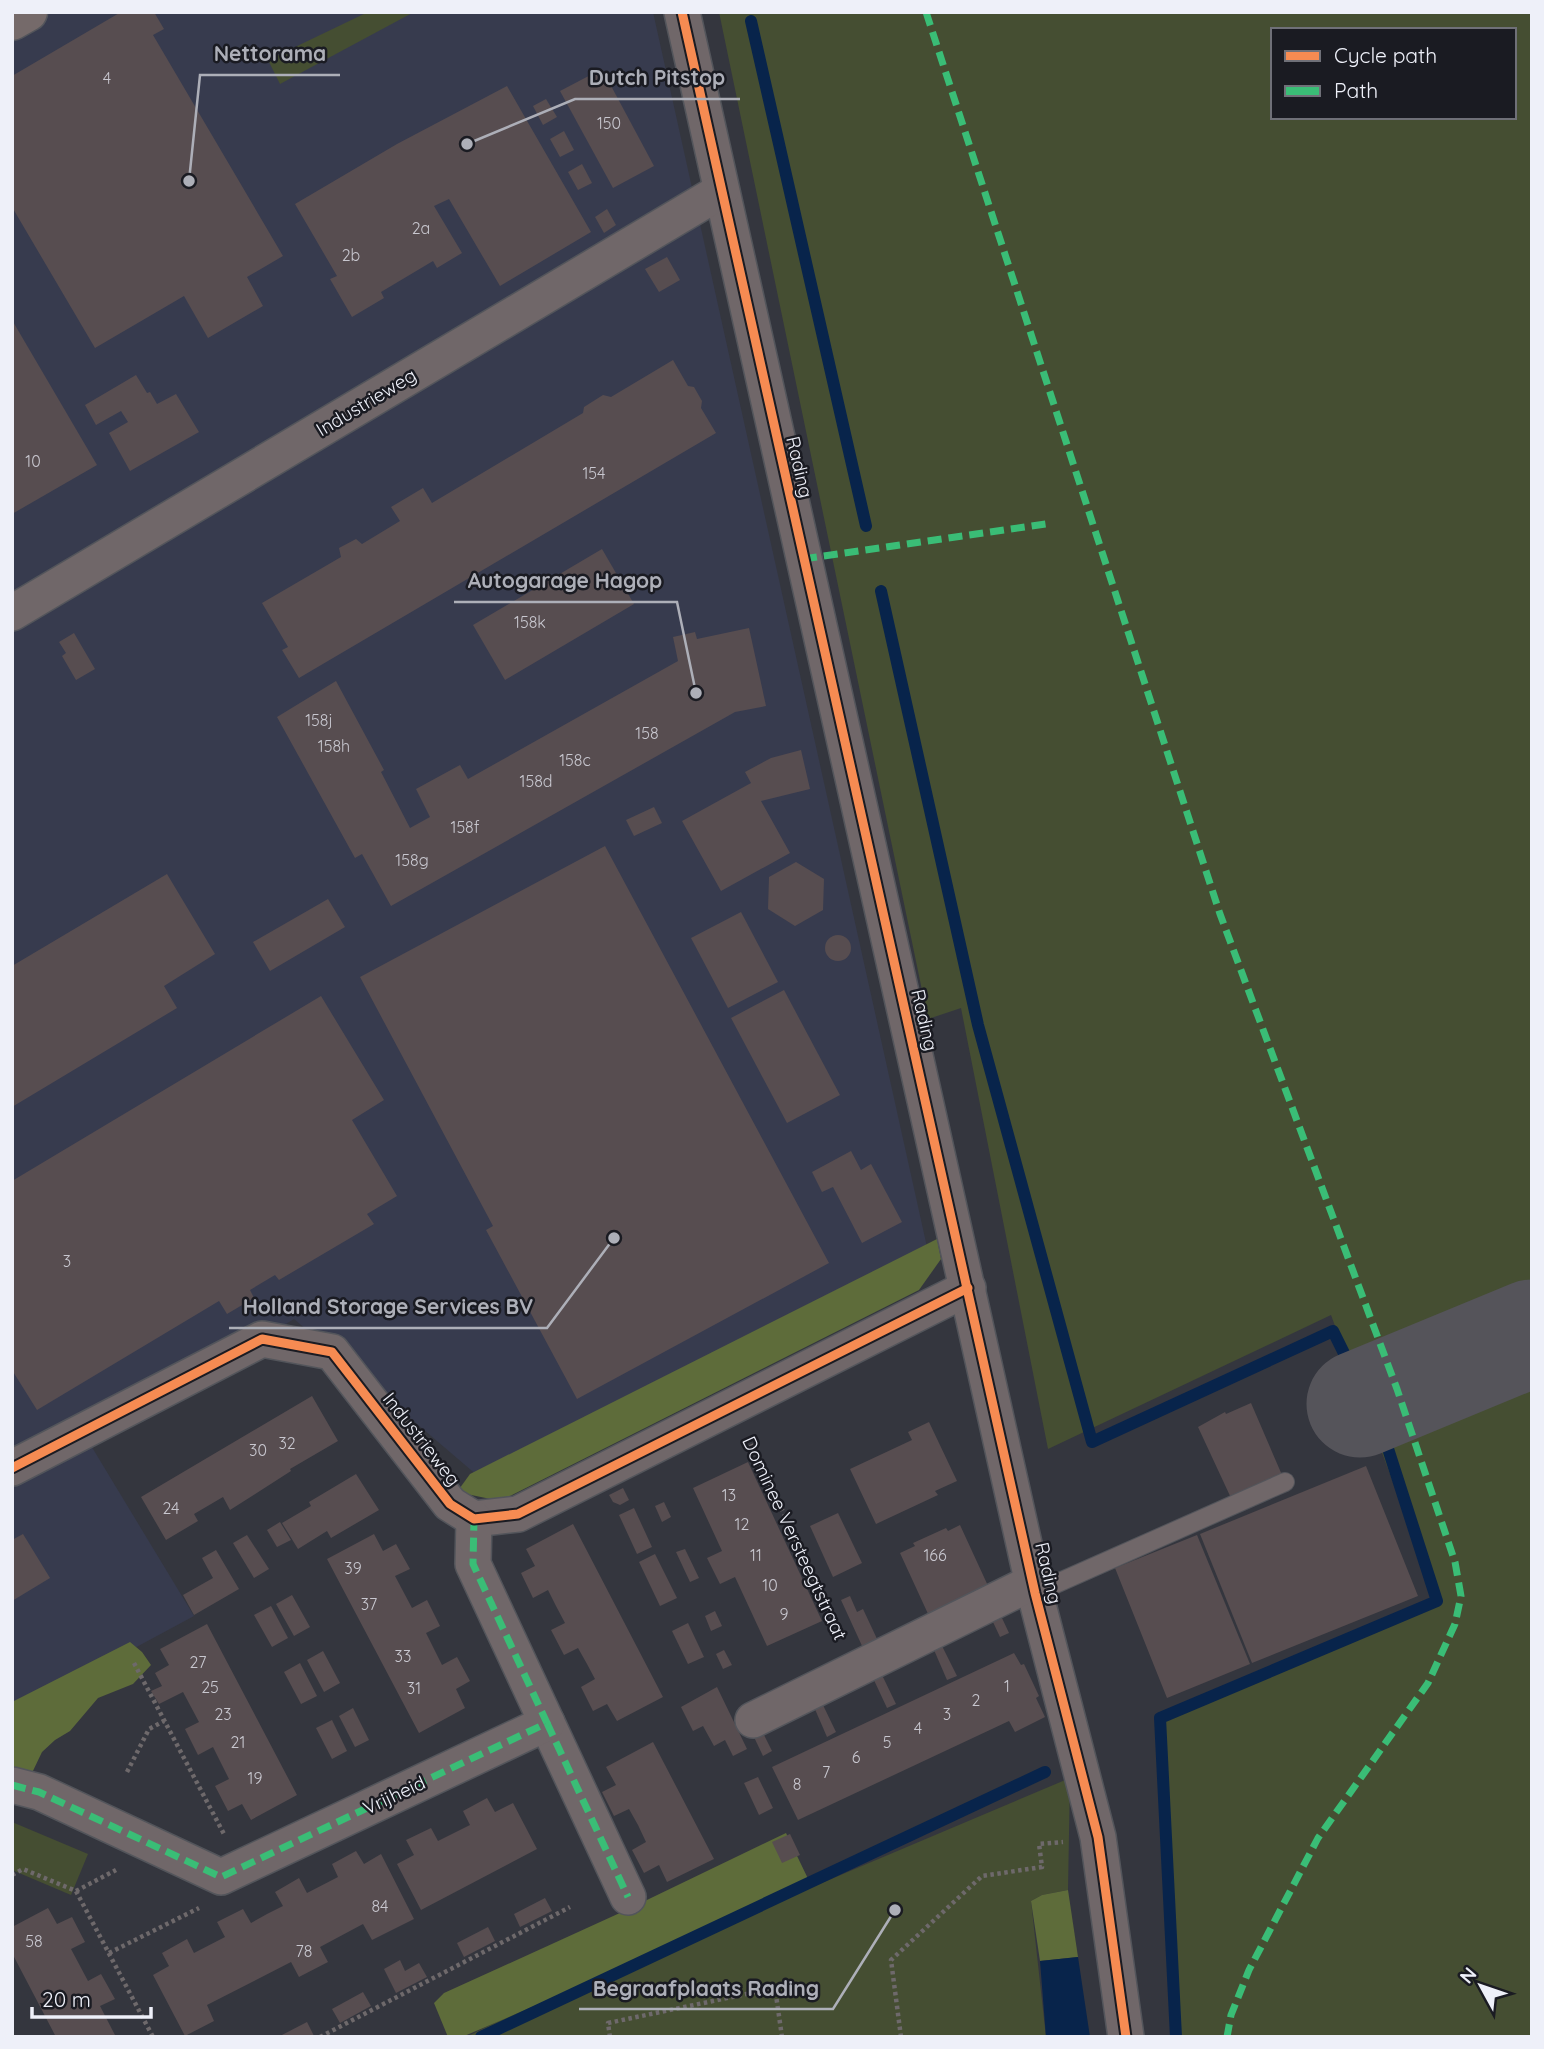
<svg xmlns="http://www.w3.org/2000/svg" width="1544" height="2049" font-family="Quicksand,sans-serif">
	<rect width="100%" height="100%" fill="#34363e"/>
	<polygon fill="#373b4e" points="42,12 653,12 929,1256 485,1482 294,1319 90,1444 194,1616 12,1714 12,27"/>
	<g fill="#454e32" fill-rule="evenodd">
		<polygon points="368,12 414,12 280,84 268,60"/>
		<path d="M719,12H1532V2037H1175L1160,1721L1437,1601L1331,1315L1048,1449L961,1008L928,1019ZM1273,30H1514V117H1273Z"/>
		<polygon points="1070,1778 1068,1890 1042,1895 1031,1901 1046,2037 466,2037 517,2012"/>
		<polygon points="12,1822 88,1854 71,1895 12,1870"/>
	</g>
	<g fill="#5e6c3a">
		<polygon points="937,1239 941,1259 919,1290 500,1501 457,1492 470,1474"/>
		<polygon points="130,1642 142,1652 151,1665 133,1684 98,1698 70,1731 55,1740 42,1752 31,1775 12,1772 12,1702"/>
		<polygon points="786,1833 812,1887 462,2037 448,2037 434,2003 444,1993 622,1912"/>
		<polygon points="1068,1890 1078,1957 1040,1961 1031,1901 1042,1895"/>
	</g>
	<polygon fill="#08244b" points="1078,1957 1090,2037 1046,2037 1040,1961"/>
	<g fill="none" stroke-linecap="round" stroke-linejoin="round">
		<g stroke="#08244b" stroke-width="12">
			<polyline points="751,21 866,526"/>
			<polyline points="881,591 978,1025 1092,1442 1333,1331 1382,1430 1437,1601 1160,1718 1176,2037"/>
			<polyline points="481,2037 1045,1772"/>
		</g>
		<polyline stroke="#55545a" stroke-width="107" points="1360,1404 1532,1333"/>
	</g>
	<g fill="#574d50">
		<polygon points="121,12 154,12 164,29 153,35 283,256 247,277 263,306 208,338 184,296 95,348 12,207 12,76"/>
		<polygon points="602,69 654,166 613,188 560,91"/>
		<polygon points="507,86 591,232 500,286 449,199 434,206 462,253 437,268 433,261 381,292 384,298 352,317 330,279 337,276 295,204 397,144"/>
		<polygon points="546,99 557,117 543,125 533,106"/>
		<polygon points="564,131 574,150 560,157 550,139"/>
		<polygon points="582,164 592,183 578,190 568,172"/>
		<polygon points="607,209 616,225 604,233 595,217"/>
		<polygon points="667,257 680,280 659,292 645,269"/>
		<polygon points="12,320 97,465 12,514"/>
		<polygon points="673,360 688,386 694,387 702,401 701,408 716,433 299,678 282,650 288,647 262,603 341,557 339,548 356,539 362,544 400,521 391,507 423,488 432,503 583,413 584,407 603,395 611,397"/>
		<polygon points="136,375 147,393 150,392 157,404 176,394 199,432 130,471 109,433 128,422 121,411 96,425 85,405"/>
		<polygon points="602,549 634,604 505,680 473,625"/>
		<polygon points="749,628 766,706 735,712 391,906 362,854 355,858 277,717 336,681 384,770 381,772 410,828 430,817 416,789 460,765 468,779 678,661 673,637 695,632 697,639"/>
		<polygon points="74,633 95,669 76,680 62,656 66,653 59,642"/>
		<polygon points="801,750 810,789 761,801 790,853 721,891 682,821 751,783 745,772 771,758"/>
		<polygon points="654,807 662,823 634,836 626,820"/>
		<polygon points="605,846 829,1263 577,1399 486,1230 493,1226 360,977"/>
		<polygon points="796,862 824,879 823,910 795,926 768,909 769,877"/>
		<polygon points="167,874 215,954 164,986 177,1008 12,1107 12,966"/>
		<polygon points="328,899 345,927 270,971 253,942"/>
		<polygon points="741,912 778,982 728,1008 691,938"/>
		<circle cx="838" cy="948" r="13"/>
		<polygon points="784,990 840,1095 787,1123 731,1018"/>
		<polygon points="321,996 384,1100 352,1120 397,1196 367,1214 374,1224 279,1280 275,1275 250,1290 254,1298 227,1314 219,1301 37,1410 12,1370 12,1181"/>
		<polygon points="851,1151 861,1170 871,1164 902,1222 862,1243 833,1187 822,1192 812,1172"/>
		<polygon points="312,1396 338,1441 290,1469 291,1471 230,1510 223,1497 194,1514 198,1521 166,1540 141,1497"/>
		<polygon points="1251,1403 1282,1475 1231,1498 1198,1427 1225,1412 1226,1414"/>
		<polygon points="929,1422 957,1481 935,1491 938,1495 876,1524 850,1469 912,1440 908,1432"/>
		<polygon points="748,1462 822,1621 767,1646 735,1577 720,1584 707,1558 722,1551 693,1488"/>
		<polygon points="1366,1466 1418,1596 1252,1663 1200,1534"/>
		<polygon points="356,1474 379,1510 331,1538 327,1531 298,1549 282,1523 311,1506 309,1502"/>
		<polygon points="623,1488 629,1500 620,1505 613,1502 609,1495"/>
		<polygon points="664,1502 671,1517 662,1522 655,1506"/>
		<polygon points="634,1508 652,1547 637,1554 619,1515"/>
		<polygon points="838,1513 862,1563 833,1577 810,1526"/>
		<polygon points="280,1522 291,1540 277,1547 267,1530"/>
		<polygon points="573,1524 663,1697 617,1721 607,1704 593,1711 581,1687 595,1679 587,1664 578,1648 564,1655 551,1630 565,1623 556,1606 548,1590 533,1598 521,1573 535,1566 526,1549"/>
		<polygon points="960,1525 989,1588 929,1616 900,1553 915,1546 913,1543 946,1528 948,1531"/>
		<polygon points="23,1534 50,1578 12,1601 12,1540"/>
		<polygon points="374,1534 383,1551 396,1544 410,1569 395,1576 412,1608 427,1600 440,1626 426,1633 442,1665 457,1657 470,1681 456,1689 465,1708 419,1733 327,1559"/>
		<polygon points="247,1535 269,1569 254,1578 233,1543"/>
		<polygon points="1197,1535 1250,1664 1167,1698 1115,1568"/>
		<polygon points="685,1549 699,1578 690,1582 676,1552"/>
		<polygon points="216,1550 239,1589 194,1615 183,1595 213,1578 202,1558"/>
		<polygon points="655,1554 677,1598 660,1606 639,1562"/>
		<polygon points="292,1595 310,1627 294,1636 276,1604"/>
		<polygon points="850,1596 857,1612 863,1609 878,1641 863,1648 841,1600"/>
		<polygon points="271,1606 288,1638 272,1647 254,1615"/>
		<polygon points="715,1611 722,1626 711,1631 705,1616"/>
		<polygon points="1002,1618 1009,1633 1000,1637 993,1622"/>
		<polygon points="688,1623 704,1657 688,1664 672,1631"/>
		<polygon points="207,1624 297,1795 251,1820 242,1804 228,1811 215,1786 229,1779 213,1747 198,1755 185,1729 199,1722 183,1692 159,1704 151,1691 162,1686 155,1673 169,1665 160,1649"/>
		<polygon points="942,1646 957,1676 947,1680 934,1650"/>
		<polygon points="724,1650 732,1665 723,1669 716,1654"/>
		<polygon points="323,1651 340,1683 324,1692 307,1660"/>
		<polygon points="1014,1653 1021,1665 1024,1664 1039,1696 1036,1698 1045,1717 1015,1732 1009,1721 798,1820 772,1767"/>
		<polygon points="300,1663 317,1696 301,1704 284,1672"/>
		<polygon points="882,1675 896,1704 887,1708 873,1678"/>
		<polygon points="717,1687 747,1749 733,1756 725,1740 714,1746 703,1726 693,1731 681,1707"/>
		<polygon points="822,1703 836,1732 827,1737 814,1707"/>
		<polygon points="353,1708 369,1740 355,1747 339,1716"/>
		<polygon points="332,1720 347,1751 332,1759 316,1728"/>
		<polygon points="762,1731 772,1751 763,1756 753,1735"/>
		<polygon points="653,1742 714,1859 667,1882 659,1865 644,1873 632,1850 646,1842 638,1825 629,1809 614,1816 602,1792 616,1785 606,1767"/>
		<polygon points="758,1777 773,1808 759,1815 744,1783"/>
		<polygon points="487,1798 495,1812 513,1803 537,1849 421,1910 397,1864 414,1855 406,1840 431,1828 438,1841 470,1825 463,1811"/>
		<polygon points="790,1834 800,1855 782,1863 772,1842"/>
		<polygon points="356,1851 364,1864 381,1854 414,1919 372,1940 363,1924 320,1947 328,1962 299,1977 291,1962 207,2005 214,2021 185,2036 153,1975 169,1966 162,1953 187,1939 194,1953 225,1937 217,1922 243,1909 251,1923 267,1914 283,1906 275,1892 299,1878 307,1893 338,1877 332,1864"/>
		<polygon points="545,1898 552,1911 520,1927 514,1914"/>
		<polygon points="48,1908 57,1924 72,1917 85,1942 71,1949 88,1981 101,1974 115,1999 100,2006 116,2037 56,2037 12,1953 12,1927"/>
		<polygon points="488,1927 495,1941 464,1957 457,1943"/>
		<polygon points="400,1960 405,1971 419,1963 427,1977 396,1993 384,1969"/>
		<polygon points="363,1992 371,2006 340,2023 332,2009"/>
		<polygon points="307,2022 314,2036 312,2037 278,2037"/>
	</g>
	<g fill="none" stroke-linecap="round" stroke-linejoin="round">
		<g stroke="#53555b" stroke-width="20">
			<polyline id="lane" points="1035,1593 1285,1482"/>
		</g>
		<g stroke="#53555b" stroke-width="38">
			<g id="street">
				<polyline points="682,12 1035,1593 1098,1837 1126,2037"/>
				<polyline points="12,613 721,191"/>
				<polyline points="12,1468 262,1339 332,1352 450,1504 474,1519 518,1514 968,1288"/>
				<polyline points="753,1720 1033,1582"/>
				<polyline points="547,1723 628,1897"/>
				<polyline points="12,1785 39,1792 221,1877 547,1723 473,1564 474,1519"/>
			</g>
		</g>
		<g stroke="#53555b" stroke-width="41">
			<polyline id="secondary" points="12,21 28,12"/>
		</g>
		<g stroke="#6e696b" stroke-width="4.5" stroke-dasharray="3.5 3.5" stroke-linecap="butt">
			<polyline points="748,1438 842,1636"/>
			<polyline points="134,1663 225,1836"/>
			<polyline points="127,1772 149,1729 164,1721"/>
			<polyline points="12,1875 23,1869 76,1891 153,2037"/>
			<polyline points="76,1891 116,1870"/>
			<polyline points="109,1953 199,1908"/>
			<polyline points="320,2037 570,1907"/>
			<polyline points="610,2037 608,2023 775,1988 782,2037"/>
			<polyline points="901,2037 891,1960 982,1876 1042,1867 1039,1844 1063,1842"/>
		</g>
		<use href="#lane" stroke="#706769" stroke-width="18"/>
		<use href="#street" stroke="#706769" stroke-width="35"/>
		<use href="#secondary" stroke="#756a6a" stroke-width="38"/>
		<g stroke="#3abd76" stroke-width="7" stroke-dasharray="14 7" stroke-linecap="butt">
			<polyline points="926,12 1220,914 1397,1389 1455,1562 1461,1596 1455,1624 1428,1683 1318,1838 1249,1970 1231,2015 1227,2037"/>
			<polyline points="803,559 1052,523"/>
			<polyline points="547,1723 628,1897"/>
			<polyline points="12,1785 39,1792 221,1877 547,1723 473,1564 474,1519"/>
		</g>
		<g stroke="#1a1b22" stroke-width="13">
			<g id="cycleway">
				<polyline points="682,12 1035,1593 1098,1837 1126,2037"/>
				<polyline points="12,1468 262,1339 332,1352 450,1504 474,1519 518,1514 968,1288"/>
			</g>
		</g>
		<use href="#cycleway" stroke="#f68b52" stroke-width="9"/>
	</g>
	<g text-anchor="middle" stroke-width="5" stroke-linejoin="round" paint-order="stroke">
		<g font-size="16" fill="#c8c7cf">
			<text x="107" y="84">4</text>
			<text x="609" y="129">150</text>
			<text x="421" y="234">2a</text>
			<text x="351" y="261">2b</text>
			<text x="33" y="467">10</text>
			<text x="594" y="479">154</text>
			<text x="530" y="628">158k</text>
			<text x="319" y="726">158j</text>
			<text x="647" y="739">158</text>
			<text x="334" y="752">158h</text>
			<text x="575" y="766">158c</text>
			<text x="536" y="787">158d</text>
			<text x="465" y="833">158f</text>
			<text x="412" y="866">158g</text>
			<text x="67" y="1267">3</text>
			<text x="287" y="1449">32</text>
			<text x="258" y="1456">30</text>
			<text x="729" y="1501">13</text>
			<text x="171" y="1514">24</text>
			<text x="742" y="1530">12</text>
			<text x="756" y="1561">11</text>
			<text x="935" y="1561">166</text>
			<text x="353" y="1574">39</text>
			<text x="770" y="1591">10</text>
			<text x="369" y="1610">37</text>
			<text x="784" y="1620">9</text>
			<text x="403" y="1662">33</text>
			<text x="198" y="1668">27</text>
			<text x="1007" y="1692">1</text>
			<text x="210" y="1693">25</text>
			<text x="414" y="1694">31</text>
			<text x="976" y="1706">2</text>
			<text x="223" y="1720">23</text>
			<text x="947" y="1720">3</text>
			<text x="918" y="1734">4</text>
			<text x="238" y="1748">21</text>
			<text x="887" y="1748">5</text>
			<text x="856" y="1763">6</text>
			<text x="826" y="1778">7</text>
			<text x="255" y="1784">19</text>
			<text x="797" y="1790">8</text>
			<text x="380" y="1912">84</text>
			<text x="34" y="1947">58</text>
			<text x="304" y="1957">78</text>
		</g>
		<g font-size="19" fill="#eef0f9" stroke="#1a1b22">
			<text transform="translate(366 402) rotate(-31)" y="7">Industrieweg</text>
			<text transform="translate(800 467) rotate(77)" y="7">Rading</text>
			<text transform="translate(925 1020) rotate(77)" y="7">Rading</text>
			<text transform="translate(422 1439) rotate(52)" y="7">Industrieweg</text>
			<text transform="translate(795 1538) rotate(65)" y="7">Dominee Versteegtstraat</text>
			<text transform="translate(1049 1573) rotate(77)" y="7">Rading</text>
			<text transform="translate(394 1795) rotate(-25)" y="7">Vrijheid</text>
		</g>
	</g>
	<path fill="none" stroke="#adafb8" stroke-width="2.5" d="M189 181L200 75H340M467 144L575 99H740M696 693L677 602H454M614 1238L547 1328H229M895 1910L833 2009H579"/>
	<g fill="#adafb8" stroke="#1a1b22" stroke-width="2.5">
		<circle cx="189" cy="181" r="7"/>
		<circle cx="467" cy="144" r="7"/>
		<circle cx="696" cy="693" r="7"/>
		<circle cx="614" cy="1238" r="7"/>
		<circle cx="895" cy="1910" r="7"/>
	</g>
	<g font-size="21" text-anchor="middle" font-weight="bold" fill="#adafb8" stroke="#1a1b22" stroke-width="5" stroke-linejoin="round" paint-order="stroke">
		<text x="270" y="61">Nettorama</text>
		<text x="657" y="85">Dutch Pitstop</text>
		<text x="565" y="588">Autogarage Hagop</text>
		<text x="388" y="1314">Holland Storage Services BV</text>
		<text x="706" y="1996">Begraafplaats Rading</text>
	</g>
	<rect width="1544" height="2049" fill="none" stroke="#eef0f9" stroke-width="28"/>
	<rect x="1271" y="28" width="245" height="91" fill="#1a1b22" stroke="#6f7078" stroke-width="2"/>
	<rect x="1285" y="51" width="35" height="10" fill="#f68b52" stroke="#6f7078" stroke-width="2"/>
	<text x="1334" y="63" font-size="21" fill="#eef0f9">Cycle path</text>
	<rect x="1285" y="86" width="35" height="10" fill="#3abd76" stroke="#6f7078" stroke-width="2"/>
	<text x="1334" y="98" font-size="21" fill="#eef0f9">Path</text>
	<g transform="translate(1481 1986) rotate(310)" stroke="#1a1b22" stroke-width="5" paint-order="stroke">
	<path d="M0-5L12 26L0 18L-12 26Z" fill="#eef0f9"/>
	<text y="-10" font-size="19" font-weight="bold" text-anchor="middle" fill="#eef0f9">N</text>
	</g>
	<path d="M32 2007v10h119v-10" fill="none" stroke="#eef0f9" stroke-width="3.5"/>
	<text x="42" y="2007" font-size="21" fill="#eef0f9" stroke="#1a1b22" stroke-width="5" paint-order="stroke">20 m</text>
</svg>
